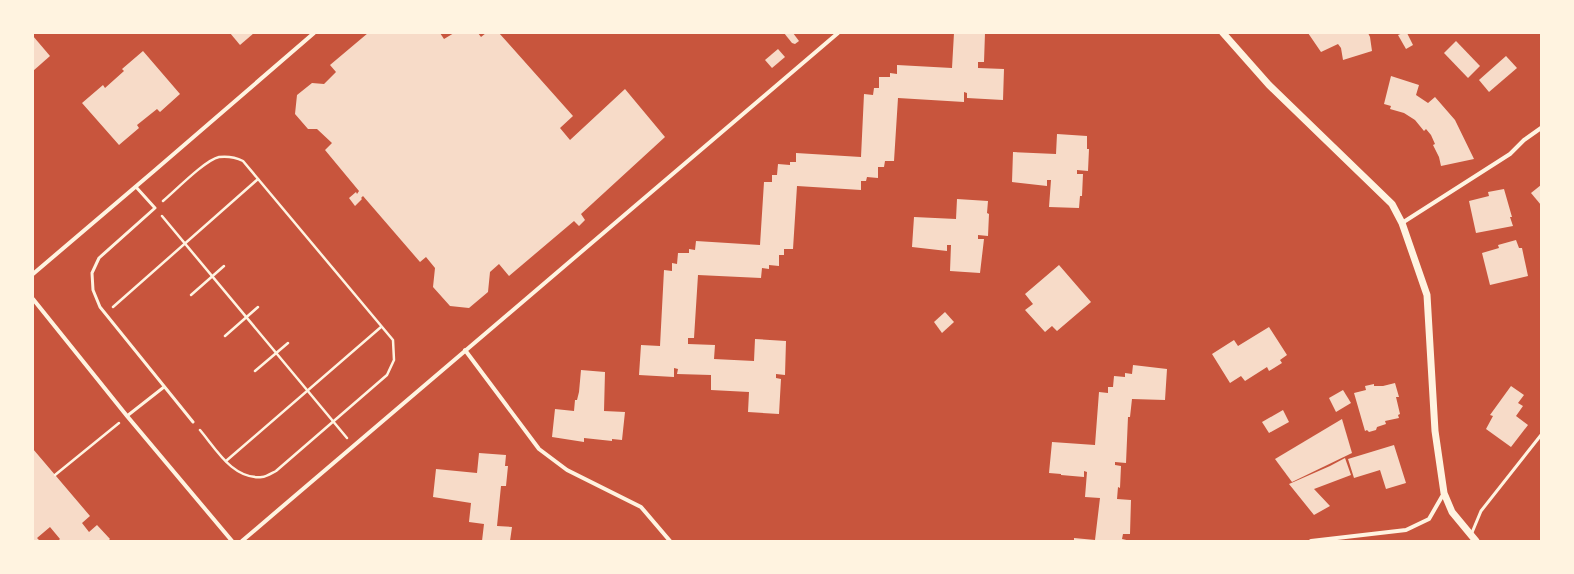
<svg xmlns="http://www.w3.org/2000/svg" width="1574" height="574" font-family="'Sofia Sans Condensed',sans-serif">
	<rect width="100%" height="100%" fill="#c8553d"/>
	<g fill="#f7dbc8">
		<polygon points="230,33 254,33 240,45"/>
		<polygon points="368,33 440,33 444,39 454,33 478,33 481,37 486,33 499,33 573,116 560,128 570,140 625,89 665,137 581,214 585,220 579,226 574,221 509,276 499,264 490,272 488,292 469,308 450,306 433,287 435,268 426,257 420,262 363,196 361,198 362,199 355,206 349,198 356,192 357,194 359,191 325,150 332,143 317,129 308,129 295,114 297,95 312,83 324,84 336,72 330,65"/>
		<polygon points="784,33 793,33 799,41 795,44 792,43"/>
		<polygon points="954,33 985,33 984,62 978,62 978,68 1004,69 1003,100 967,98 967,93 964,92 964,102 898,98 894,161 885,161 884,167 878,167 878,178 867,177 866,181 861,181 861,190 797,186 793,249 784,249 784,255 779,255 779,266 769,265 769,269 762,268 761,278 698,275 694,338 688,338 688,344 715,345 714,359 754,361 755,339 786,341 785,375 776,374 776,378 781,379 779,414 748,412 749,392 711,390 711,375 677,374 678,369 674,368 674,377 639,375 641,345 660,346 664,270 672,271 672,263 677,264 678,253 689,253 689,249 695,250 696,241 760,245 764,182 772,182 772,175 777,175 778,164 790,165 790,162 796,162 796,153 861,157 864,94 873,95 874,88 879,88 879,77 890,77 890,73 897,74 897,65 952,68"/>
		<polygon points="1308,33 1368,33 1370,37 1372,51 1343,60 1341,48 1338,44 1321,52"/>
		<polygon points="1403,33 1407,33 1413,45 1406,49 1398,35"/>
		<polygon points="33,36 50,56 33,71"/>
		<polygon points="1456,41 1480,66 1468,78 1444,53"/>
		<polygon points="778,49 785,57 772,68 765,60"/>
		<polygon points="143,51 180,94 160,112 157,109 137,125 139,128 119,145 82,103 103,85 105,88 124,71 122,69"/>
		<polygon points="1506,56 1517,68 1489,92 1479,80"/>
		<polygon points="1391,76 1419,85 1416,95 1428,103 1435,97 1455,120 1474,159 1441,166 1439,157 1433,145 1435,144 1431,135 1426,129 1424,131 1415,120 1404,113 1390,109 1391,106 1384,104"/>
		<polygon points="1057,134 1087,136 1087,149 1089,149 1088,171 1077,170 1077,174 1083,174 1082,196 1080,196 1079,208 1049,207 1051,180 1047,180 1047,186 1012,182 1013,152 1056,154"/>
		<polygon points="1541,185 1541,205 1531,193"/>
		<polygon points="1504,189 1512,217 1510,217 1513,226 1476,233 1469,201 1489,196 1488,192"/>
		<polygon points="957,199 988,201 987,213 989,214 988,236 978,235 978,239 984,239 980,273 950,271 951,245 947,245 947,251 912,247 914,217 956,219"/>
		<polygon points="1516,240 1519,248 1522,248 1528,276 1490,285 1482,253 1499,248 1498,245"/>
		<polygon points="1059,265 1091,302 1057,331 1052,326 1045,332 1025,310 1033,304 1025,294"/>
		<polygon points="945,312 954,322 942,333 934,322"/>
		<polygon points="1269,327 1287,355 1280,360 1282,363 1269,371 1267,367 1245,381 1241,376 1230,383 1212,354 1234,340 1238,346"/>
		<polygon points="1133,365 1167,369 1165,400 1132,399 1130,417 1128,417 1126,463 1115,462 1115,465 1121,466 1120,488 1118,487 1117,499 1131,500 1130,534 1123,534 1122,539 1131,541 1074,541 1074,538 1095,540 1100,498 1085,497 1087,472 1084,471 1084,477 1061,475 1061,474 1049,473 1052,442 1095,445 1099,392 1108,393 1108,387 1113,387 1114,376 1125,377 1125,373 1132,374"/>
		<polygon points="581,370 605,372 604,411 625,412 622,440 612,439 612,441 584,438 584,442 552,437 555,409 574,411 575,400 577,400 579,392"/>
		<polygon points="1395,383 1399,397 1396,397 1400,414 1398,415 1399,418 1385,421 1386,424 1377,427 1376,430 1369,432 1367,430 1365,431 1354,393 1366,390 1365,386 1374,384 1374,386 1383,386"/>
		<polygon points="1511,386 1524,395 1518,403 1523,406 1516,416 1528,425 1511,447 1486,429 1493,416 1490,415"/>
		<polygon points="1343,390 1351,403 1336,412 1329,398"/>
		<polygon points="1283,410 1289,422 1269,433 1262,422"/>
		<polygon points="1342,419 1352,453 1292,482 1275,459"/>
		<polygon points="1394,445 1406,483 1386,489 1380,470 1354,478 1348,459"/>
		<polygon points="33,449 90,516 82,523 89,532 97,525 110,539 108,541 58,541 60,539 50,527 37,538 40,541 33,541"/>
		<polygon points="479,453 506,455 505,466 508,466 506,486 501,486 497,526 512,527 510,541 482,541 484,524 469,522 471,503 433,497 436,469 477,473"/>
		<polygon points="1345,458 1351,475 1314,489 1330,506 1314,515 1289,484 1330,466"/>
	</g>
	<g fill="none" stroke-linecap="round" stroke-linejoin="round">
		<g stroke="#fff3e0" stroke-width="2.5">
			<path d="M163,201C175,191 205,160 219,157C228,156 235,157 243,161L393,340L394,360L387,375L276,471C272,473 266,477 262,477C233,480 216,449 200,430"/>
			<polyline points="162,216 347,438"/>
			<polyline points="191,295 224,266"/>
			<polyline points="113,307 258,179"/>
			<polyline points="225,336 258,307"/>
			<polyline points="255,371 288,343"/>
			<polyline points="226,461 381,327"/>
			<polyline points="55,475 119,423"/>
		</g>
		<g stroke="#fff3e0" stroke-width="3">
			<polyline points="136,187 155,208 99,258 92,273 93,290 100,307 193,422"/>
			<polyline points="127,416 164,387"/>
			<polyline points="1471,535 1481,511 1541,435"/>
		</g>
		<g stroke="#fff3e0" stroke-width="4">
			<polyline points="1402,223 1510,154 1524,140 1541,128"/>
			<polyline points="33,274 154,171 314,33"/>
			<polyline points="33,299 127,416 232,541"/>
			<polyline points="465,350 539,449 567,470 641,507 670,541"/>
			<polyline points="242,541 838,33"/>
			<polyline points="1311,541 1406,530 1429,519 1444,493"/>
		</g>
		<polyline stroke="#fff3e0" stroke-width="7" points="1223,33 1269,85 1392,204 1402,223 1427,295 1435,431 1444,493 1452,512 1476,541"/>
	</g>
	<rect width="1574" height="574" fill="none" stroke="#fff3e0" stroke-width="68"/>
</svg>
